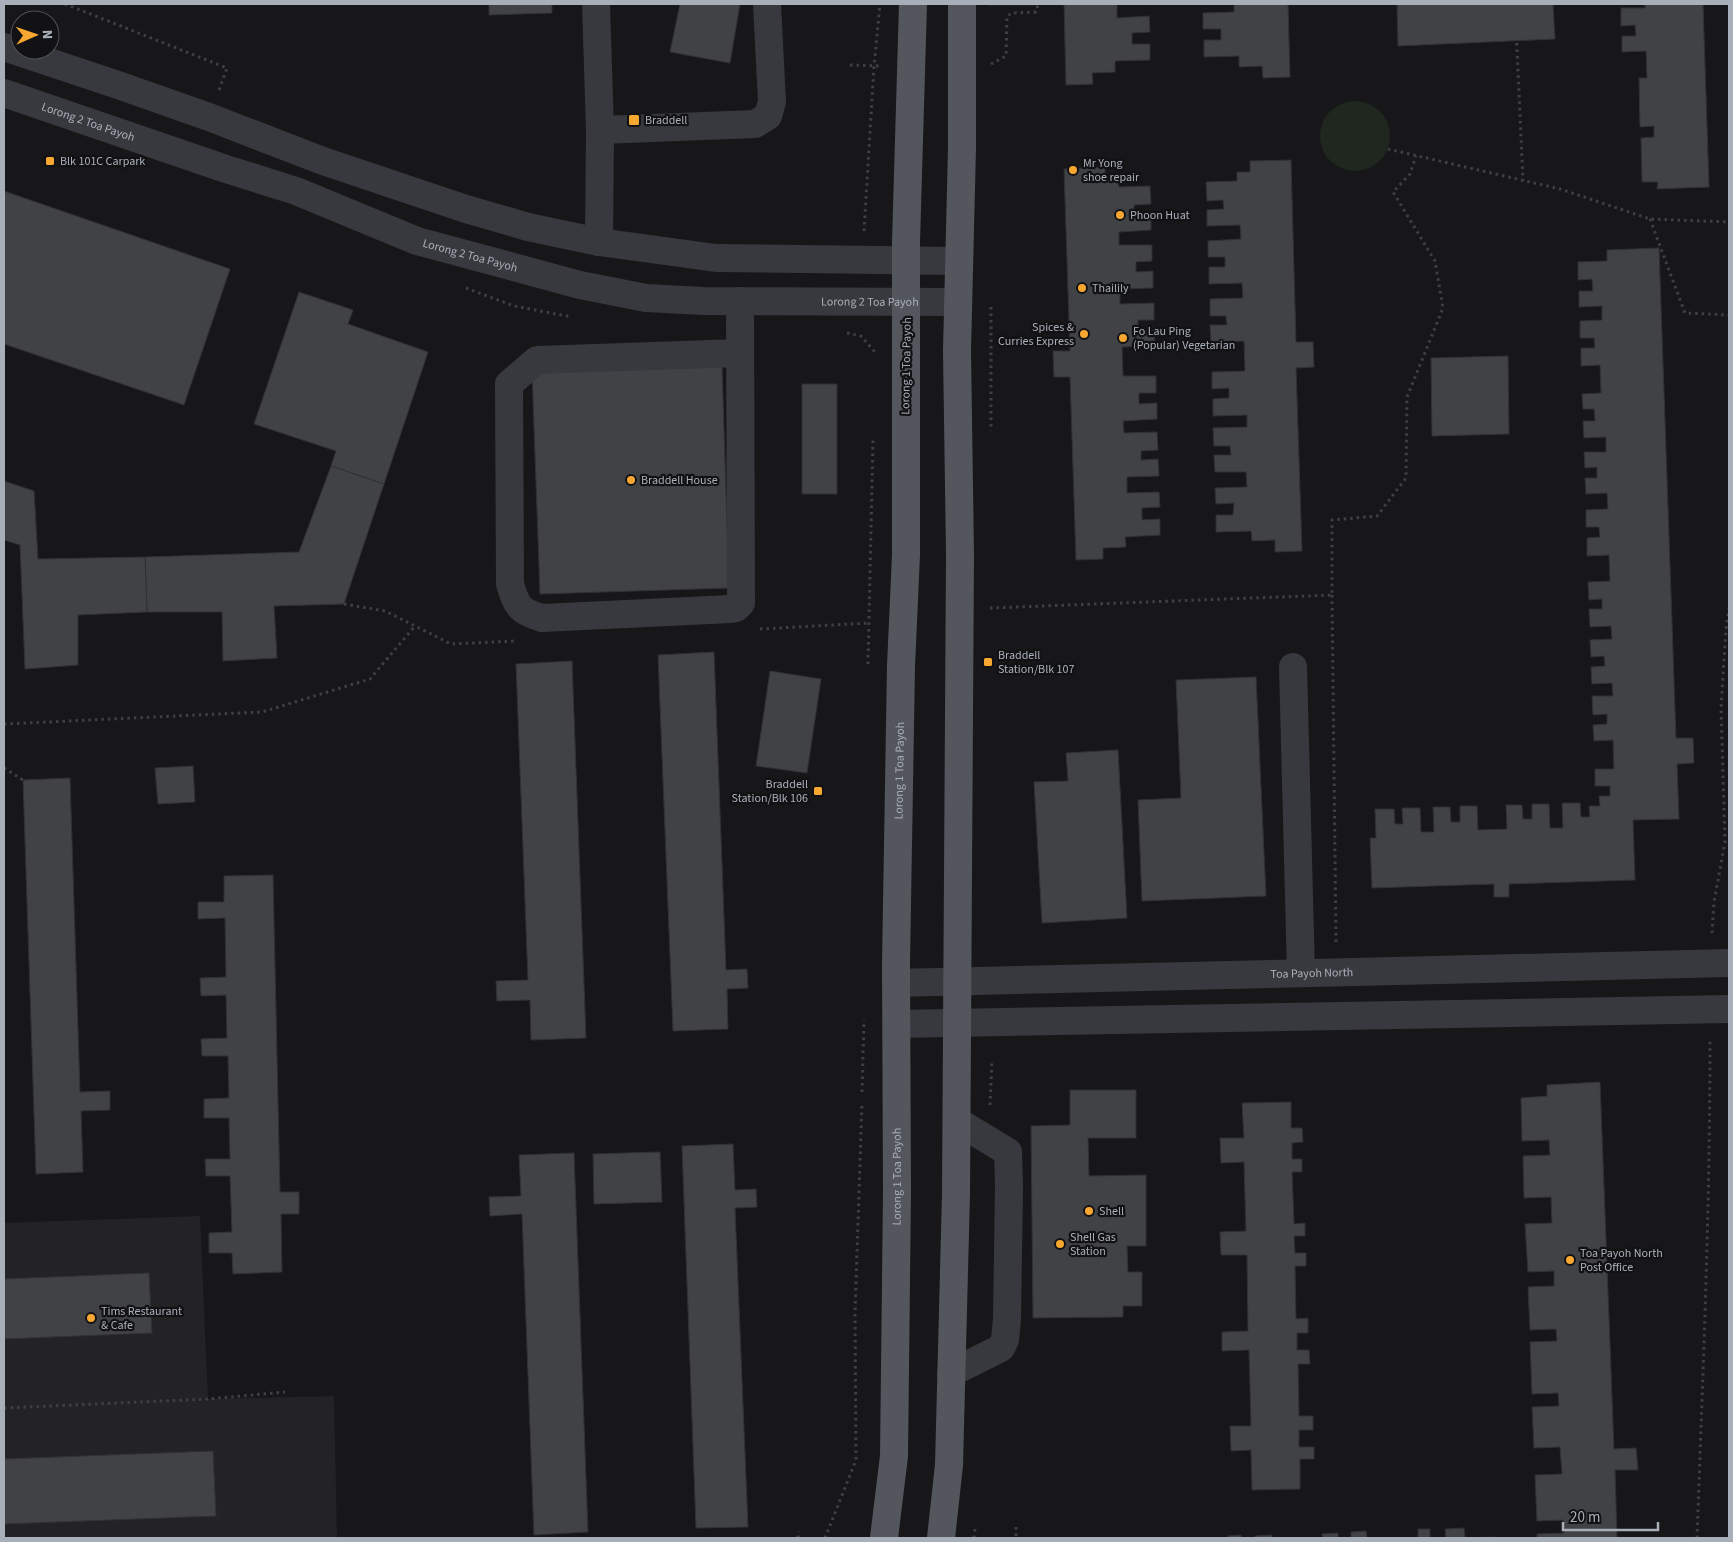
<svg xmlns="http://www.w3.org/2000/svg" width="1733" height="1542" font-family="'Source Sans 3',sans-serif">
	<rect width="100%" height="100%" fill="#171719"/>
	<polygon fill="#232326" points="200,1216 208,1399 334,1396 337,1538 4,1538 4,1223"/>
	<circle fill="#1f271f" cx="1355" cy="136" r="35"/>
	<g fill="#414246" stroke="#313135">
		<polygon points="489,4 552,4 552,13 489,15"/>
		<polygon points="680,4 740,4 730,63 670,52"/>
		<rect x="989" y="4" width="45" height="1"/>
		<polygon points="1064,4 1117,4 1117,18 1149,16 1150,32 1132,33 1132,44 1150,44 1150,60 1115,61 1115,72 1092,73 1093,84 1066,85"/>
		<polygon points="1234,4 1288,4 1290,77 1263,78 1262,66 1239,67 1239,56 1204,57 1204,40 1221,40 1221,29 1203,29 1203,13 1234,12"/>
		<polygon points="1397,4 1553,4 1555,39 1398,46"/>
		<polygon points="1645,4 1703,4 1709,187 1657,189 1658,182 1642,182 1641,138 1654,137 1654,126 1640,127 1639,78 1647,78 1646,51 1622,52 1622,36 1636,36 1635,25 1621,26 1621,8 1645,8"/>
		<polygon points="1291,160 1296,342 1313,342 1314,367 1296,368 1302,551 1275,552 1275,540 1252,541 1251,531 1216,532 1216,515 1233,515 1234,503 1216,504 1215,488 1247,487 1246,472 1215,472 1214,455 1231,455 1230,446 1214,446 1213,428 1247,427 1247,415 1213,416 1213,399 1229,398 1229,388 1212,389 1212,372 1245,371 1244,341 1211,342 1210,325 1227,325 1226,316 1210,316 1210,299 1243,298 1242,283 1209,284 1209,267 1225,267 1225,257 1208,257 1208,241 1241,239 1240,225 1207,226 1207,210 1224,209 1223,200 1207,201 1206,182 1237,181 1237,172 1250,172 1250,161"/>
		<polygon points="1105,167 1105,178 1118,178 1119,187 1150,186 1151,204 1134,205 1134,214 1151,214 1151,230 1119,232 1119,245 1152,245 1152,261 1136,262 1136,272 1153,271 1153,288 1120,289 1120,304 1154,303 1154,320 1138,320 1138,330 1154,329 1155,346 1122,347 1123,376 1156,376 1156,393 1139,393 1139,404 1157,403 1157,419 1123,421 1124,433 1157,432 1158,450 1141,451 1141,460 1158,459 1159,476 1127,477 1127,493 1159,492 1160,507 1142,508 1142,520 1160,519 1160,535 1125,537 1126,547 1103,548 1103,559 1076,560 1070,377 1054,377 1053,351 1070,351 1064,169"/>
		<polygon points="4,191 230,269 184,405 4,344"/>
		<polygon points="1659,248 1676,738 1693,738 1694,763 1677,764 1679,819 1633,820 1635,880 1509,884 1509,897 1494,897 1494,884 1372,888 1370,838 1376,838 1375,809 1394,809 1395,824 1403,824 1402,808 1420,808 1421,832 1434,832 1433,807 1450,807 1451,822 1460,822 1460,806 1477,806 1478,830 1507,829 1506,805 1522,805 1523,819 1532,819 1532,804 1549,804 1550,828 1563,828 1562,803 1580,803 1581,817 1590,817 1589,806 1600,806 1599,796 1610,796 1610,786 1595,786 1595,769 1614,769 1613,740 1594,741 1593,725 1607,724 1607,714 1593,715 1592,696 1613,696 1612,683 1592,684 1591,667 1605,666 1604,656 1591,657 1590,640 1612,639 1611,626 1590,627 1589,609 1602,609 1602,599 1589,600 1588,582 1610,581 1609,555 1587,556 1587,538 1600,537 1599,527 1586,527 1586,510 1608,509 1607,493 1586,494 1585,478 1597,478 1597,467 1585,468 1584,452 1606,452 1606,437 1584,438 1583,421 1595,421 1594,409 1583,409 1582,394 1601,393 1600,365 1581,366 1581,348 1595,348 1594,338 1580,338 1580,321 1602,320 1602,306 1579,307 1579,291 1593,291 1592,279 1578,280 1578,262 1607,261 1607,250"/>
		<polygon points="299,292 353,310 348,324 428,352 384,484 331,466 336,451 254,424"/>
		<polygon points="1508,356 1509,434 1432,436 1431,358"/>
		<polygon points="722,365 729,588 540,594 532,371"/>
		<rect x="802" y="384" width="35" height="110"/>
		<polygon points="331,466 384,484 344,604 274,606 277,658 223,661 222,612 147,612 145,557 299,552"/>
		<polygon points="4,481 34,491 38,559 145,557 147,612 78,615 78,665 25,669 20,545 4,540"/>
		<polygon points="714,652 726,970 747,969 748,988 727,989 728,1029 673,1031 658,655"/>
		<polygon points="572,661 586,1038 531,1040 530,1000 497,1001 496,981 528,980 516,664"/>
		<polygon points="770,671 821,679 807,773 756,766"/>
		<polygon points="1256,677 1266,896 1142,901 1138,800 1181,798 1176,680"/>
		<polygon points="1118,750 1127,918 1042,923 1034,782 1068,781 1066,753"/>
		<polygon points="193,766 195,802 158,804 155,768"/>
		<polygon points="70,778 80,1092 110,1091 110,1110 81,1111 83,1172 36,1174 23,780"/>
		<polygon points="273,875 280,1192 299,1192 299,1214 281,1214 282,1272 233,1274 232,1253 209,1253 209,1233 232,1232 230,1176 206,1176 205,1159 230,1159 229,1118 204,1118 204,1099 229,1098 228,1056 202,1056 201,1039 227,1038 226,995 201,996 200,978 226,977 225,918 198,919 198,902 224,902 224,876"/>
		<polygon points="1600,1082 1614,1449 1636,1448 1638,1470 1615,1470 1617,1538 1537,1538 1537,1534 1564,1533 1563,1520 1537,1521 1535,1475 1562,1474 1560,1447 1534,1448 1532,1407 1559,1406 1558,1393 1532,1394 1530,1342 1557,1341 1556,1329 1530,1330 1528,1287 1554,1286 1554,1271 1528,1272 1525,1224 1552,1223 1551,1197 1524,1198 1523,1156 1550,1155 1549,1140 1522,1141 1521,1098 1547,1096 1547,1085"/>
		<polygon points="1070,1090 1136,1090 1136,1138 1088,1138 1089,1176 1146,1175 1146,1246 1127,1246 1128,1272 1142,1272 1142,1306 1123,1306 1123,1317 1033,1318 1031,1126 1070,1125"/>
		<polygon points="1291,1102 1291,1128 1302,1128 1303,1142 1292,1143 1292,1159 1302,1159 1302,1172 1292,1172 1294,1224 1305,1223 1305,1236 1294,1236 1295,1253 1306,1253 1306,1266 1295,1266 1296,1319 1308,1318 1308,1333 1297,1333 1297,1350 1309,1350 1310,1364 1298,1364 1299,1416 1313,1416 1313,1430 1299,1430 1299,1447 1314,1447 1314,1459 1300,1459 1300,1489 1252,1490 1251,1450 1231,1451 1230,1426 1251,1426 1249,1350 1222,1351 1222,1332 1248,1331 1247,1255 1221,1255 1220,1232 1246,1231 1244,1162 1221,1163 1220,1138 1244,1138 1242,1103"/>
		<polygon points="733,1144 735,1190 756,1189 757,1207 735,1208 748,1527 696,1528 682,1146"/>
		<polygon points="660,1152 662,1202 594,1204 593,1154"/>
		<polygon points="574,1153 588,1532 534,1535 522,1214 490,1216 489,1197 521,1196 519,1155"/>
		<polygon points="149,1273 152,1333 4,1339 4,1279"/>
		<polygon points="213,1451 216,1516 4,1524 4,1459"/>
		<polygon points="1464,1528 1465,1538 1494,1537 1494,1538 1446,1538 1445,1529"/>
		<rect x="1418" y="1529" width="12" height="9"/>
		<polygon points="1366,1531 1367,1538 1351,1538 1351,1532"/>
		<polygon points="1338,1533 1338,1538 1323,1538 1322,1534"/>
		<polygon points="1241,1535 1241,1538 1228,1538 1228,1536"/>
		<polygon points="1272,1535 1272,1538 1255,1538 1255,1536"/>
	</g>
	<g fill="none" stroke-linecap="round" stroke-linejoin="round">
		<g stroke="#3e4045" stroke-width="3" stroke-dasharray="2.5 4" stroke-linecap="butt">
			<polyline points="65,4 227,68 219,90"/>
			<polyline points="1515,4 1523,181"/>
			<polyline points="991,64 1006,56 1007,16 1012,13 1036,12 1038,4"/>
			<polyline points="850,65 882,66"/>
			<polyline points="1388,149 1560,189 1650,219 1729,222"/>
			<polyline points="1650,219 1685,313 1729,315"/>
			<polyline points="864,231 874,66 880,4"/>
			<polyline points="466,288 514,306 572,317"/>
			<polyline points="991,307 991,431"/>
			<polyline points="847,333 861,336 874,351 874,354"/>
			<polyline points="1332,595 1336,942"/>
			<polyline points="344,604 385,611 451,644 516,641"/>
			<polyline points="990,608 1332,595 1332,520 1377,516 1406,478 1407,397 1443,308 1435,261 1393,192 1410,174 1416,156"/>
			<polyline points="760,629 869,623"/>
			<polyline points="868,664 873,440"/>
			<polyline points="4,724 262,712 370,679 415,626"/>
			<polyline points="4,768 23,780"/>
			<polyline points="1712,933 1714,902 1725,842 1721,707 1726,629 1729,608"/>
			<polyline points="862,1092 864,1020"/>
			<polyline points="990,1105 992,1060"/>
			<polyline points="4,1408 208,1399 285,1392"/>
			<polyline points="1016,1527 1016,1538"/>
			<polyline points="798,1538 799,1531"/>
			<polyline points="825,1538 856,1460 855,1313 862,1102"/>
			<polyline points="974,1538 975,1529"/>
			<path d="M1697,1538C1703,1372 1710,1206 1710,1040"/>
		</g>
		<g stroke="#38393e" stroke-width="28">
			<polyline points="596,4 600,130 599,242"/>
			<polyline points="4,47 118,85 209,117 323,161 466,209 528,227 599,242 716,258 958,261"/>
			<path id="s1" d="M4,93L226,169L296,191L417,241L580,285L646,298L703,301L958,302"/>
			<polyline points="600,130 755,124 768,116 772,102 767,4"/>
			<path d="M740,353L537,360L509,384L510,584C517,607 519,611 542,618L731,609L736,608L741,603L740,301"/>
			<polyline points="1293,667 1301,973"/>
			<path id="s2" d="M896,983L1729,963"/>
			<polyline points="897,1024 1729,1009"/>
			<polyline points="951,1373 1001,1348 1005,1340 1007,1319 1009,1187 1008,1152 957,1121"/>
		</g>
		<g stroke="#54565d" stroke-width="28">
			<path id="s3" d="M884,1538L894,1456L897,1192L896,964L901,666L906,555V242L913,4"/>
			<polyline points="941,1538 949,1465 956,1194 960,554 957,351 962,148 962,4"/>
		</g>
	</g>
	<g fill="#f8a830" stroke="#121214" stroke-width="2">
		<rect x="628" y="114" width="12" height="12" rx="2.5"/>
		<rect x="45" y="156" width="10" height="10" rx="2.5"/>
		<circle cx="1073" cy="170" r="5"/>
		<circle cx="1120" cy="215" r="5"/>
		<circle cx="1082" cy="288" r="5"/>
		<circle cx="1084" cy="334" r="5"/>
		<circle cx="1123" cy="338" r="5"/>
		<circle cx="631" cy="480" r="5"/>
		<rect x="983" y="657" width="10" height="10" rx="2.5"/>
		<rect x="813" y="786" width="10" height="10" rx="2.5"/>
		<circle cx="1089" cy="1211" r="5"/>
		<circle cx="1060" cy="1244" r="5"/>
		<circle cx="1570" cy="1260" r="5"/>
		<circle cx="91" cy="1318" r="5"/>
	</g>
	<g text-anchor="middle" stroke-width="4.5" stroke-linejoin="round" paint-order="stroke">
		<g font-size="12" fill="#a9afb9" stroke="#121214" text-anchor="start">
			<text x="645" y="124">Braddell</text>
			<text x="60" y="165">Blk 101C Carpark</text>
			<text x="1083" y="167">Mr Yong<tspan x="1083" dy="14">shoe repair</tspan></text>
			<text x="1130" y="219">Phoon Huat</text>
			<text x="1092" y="292">Thailily</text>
			<text x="1074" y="331" text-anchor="end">Spices &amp;<tspan x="1074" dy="14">Curries Express</tspan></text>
			<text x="1133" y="335">Fo Lau Ping<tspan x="1133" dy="14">(Popular) Vegetarian</tspan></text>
			<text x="641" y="484">Braddell House</text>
			<text x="998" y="659">Braddell<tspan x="998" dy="14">Station/Blk 107</tspan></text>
			<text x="808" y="788" text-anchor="end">Braddell<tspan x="808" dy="14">Station/Blk 106</tspan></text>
			<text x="1099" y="1215">Shell</text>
			<text x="1070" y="1241">Shell Gas<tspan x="1070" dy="14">Station</tspan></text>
			<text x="1580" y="1257">Toa Payoh North<tspan x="1580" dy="14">Post Office</tspan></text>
			<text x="101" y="1315">Tims Restaurant<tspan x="101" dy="14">&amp; Cafe</tspan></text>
		</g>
		<g font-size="12" fill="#a9afb9" stroke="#121214">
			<text dy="4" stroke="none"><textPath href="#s1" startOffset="89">Lorong 2 Toa Payoh</textPath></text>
			<text dy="4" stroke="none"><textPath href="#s1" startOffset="494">Lorong 2 Toa Payoh</textPath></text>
			<text dy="4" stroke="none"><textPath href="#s1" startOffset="899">Lorong 2 Toa Payoh</textPath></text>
			<text transform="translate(906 366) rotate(-89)" y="4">Lorong 1 Toa Payoh</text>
			<text dy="4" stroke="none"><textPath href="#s3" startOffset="768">Lorong 1 Toa Payoh</textPath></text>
			<text dy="4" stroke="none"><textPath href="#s2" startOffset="416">Toa Payoh North</textPath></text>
			<text dy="4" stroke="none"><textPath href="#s3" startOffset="362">Lorong 1 Toa Payoh</textPath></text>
		</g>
	</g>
	<rect width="1733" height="1542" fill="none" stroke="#a9afb9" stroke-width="10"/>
	<g transform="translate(35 35) rotate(88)"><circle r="24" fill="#121214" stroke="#4e5156"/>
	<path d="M0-4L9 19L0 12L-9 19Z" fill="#f8a830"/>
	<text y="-8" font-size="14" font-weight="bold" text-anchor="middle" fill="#a9afb9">N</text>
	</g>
	<path d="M1563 1522v8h95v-8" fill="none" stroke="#a9afb9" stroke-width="2.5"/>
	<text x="1570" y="1522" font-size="15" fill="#a9afb9" stroke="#121214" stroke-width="4" paint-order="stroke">20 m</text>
</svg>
